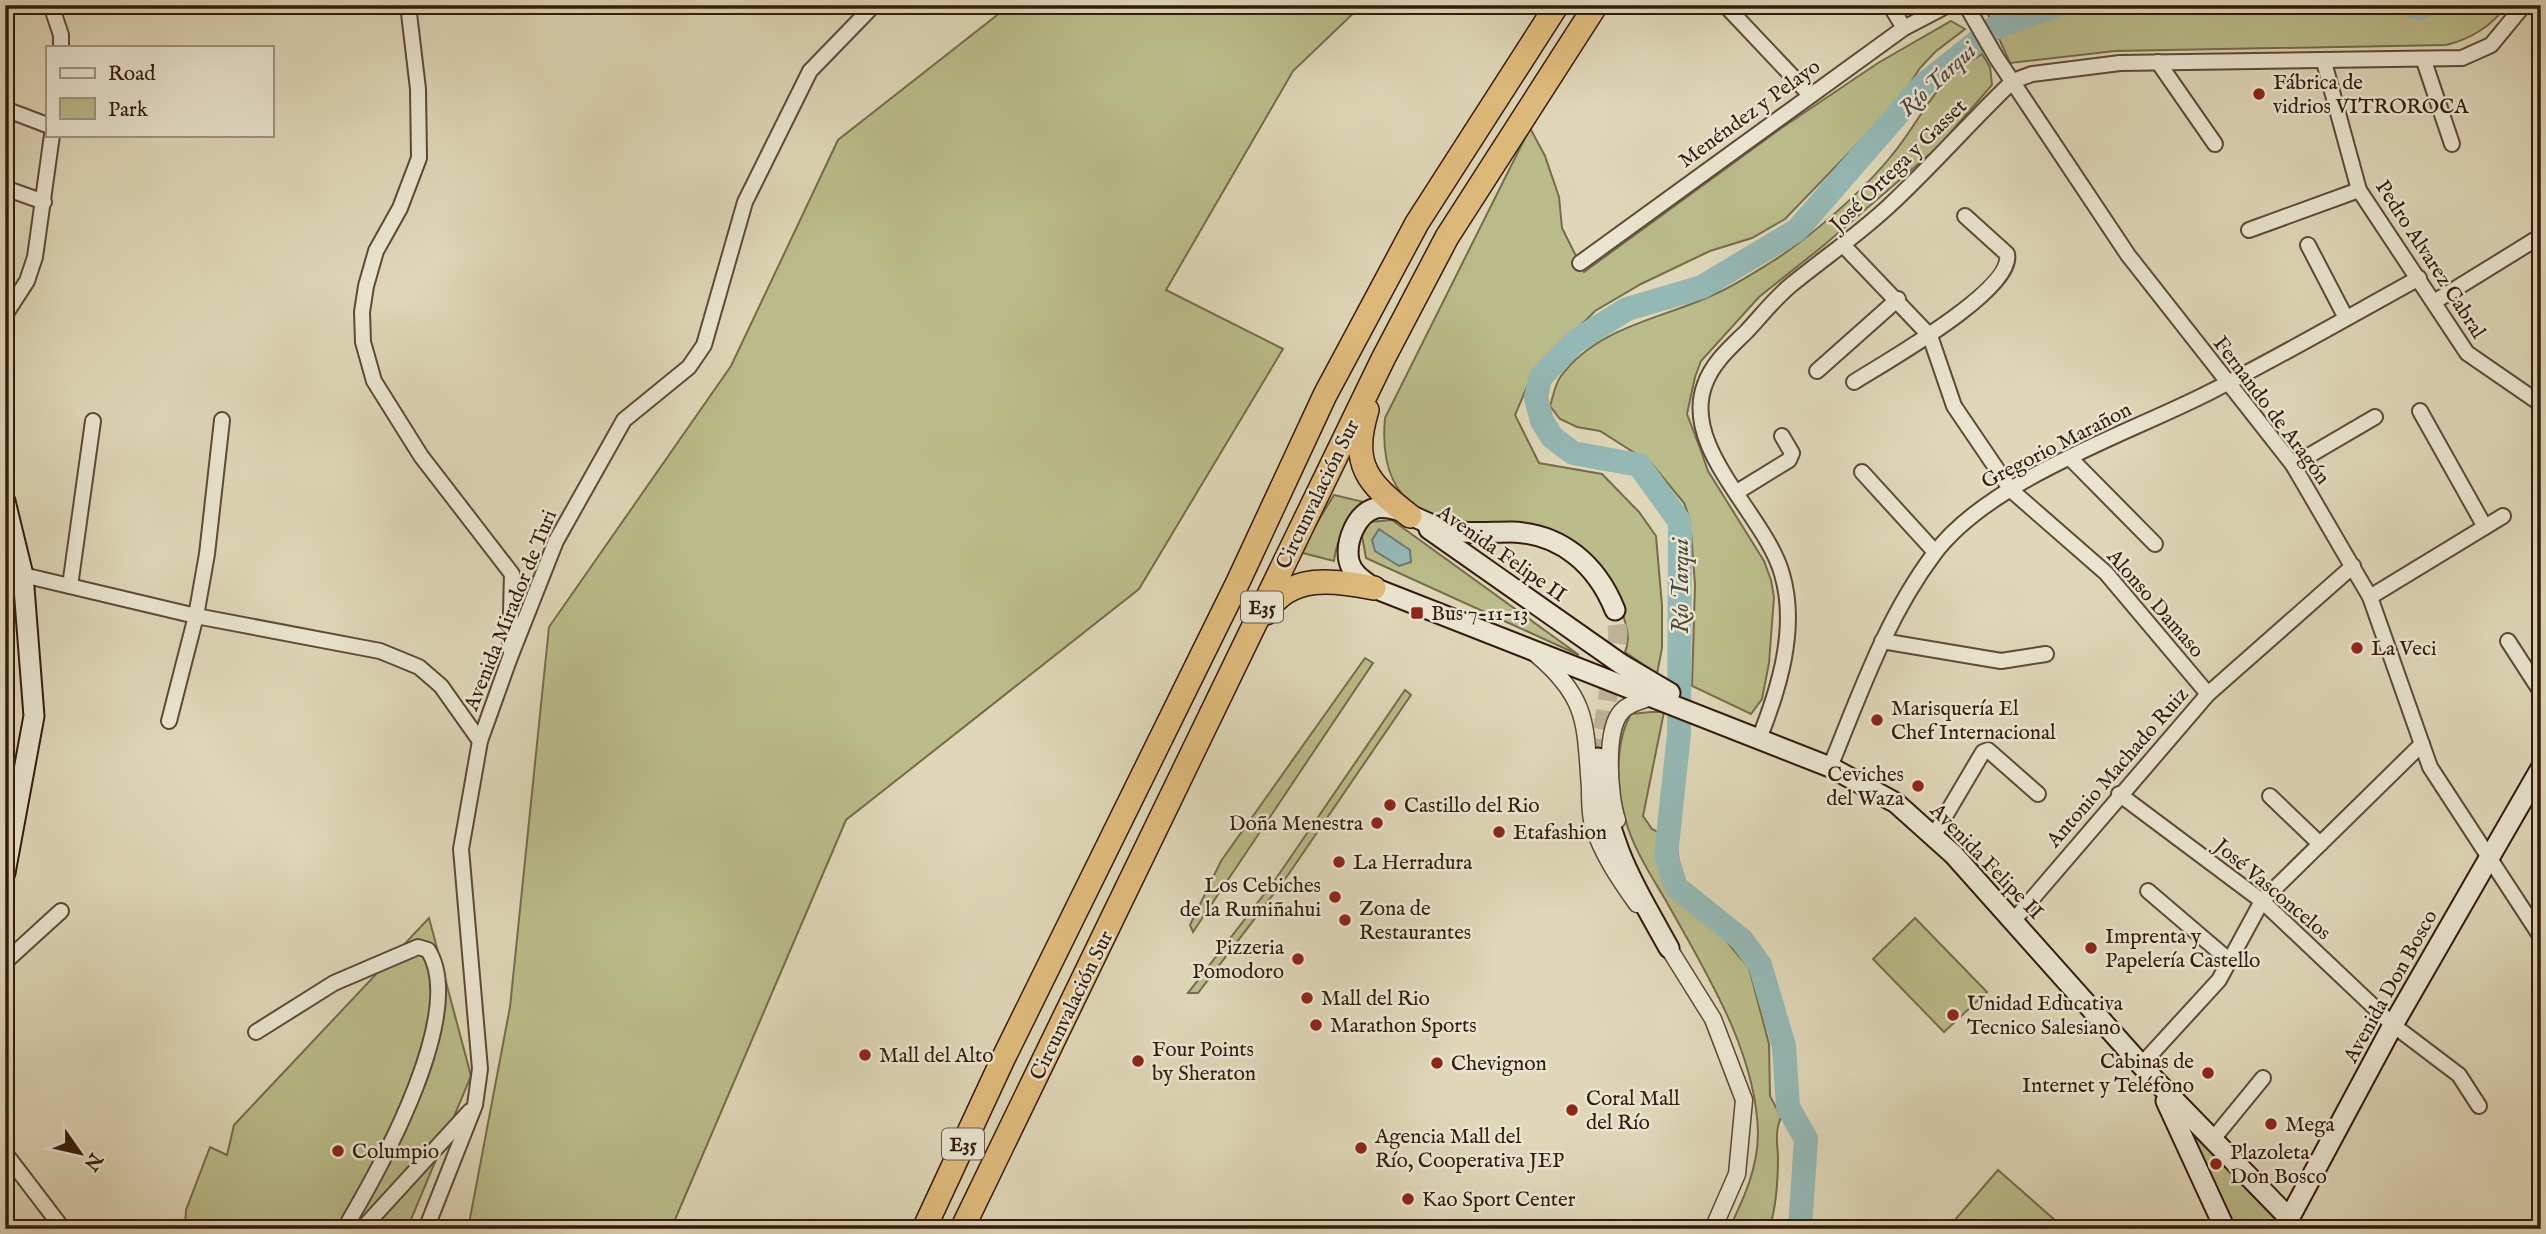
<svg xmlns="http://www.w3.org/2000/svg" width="2546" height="1234" font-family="'IM FELL English',serif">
	<rect width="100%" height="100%" fill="#dfd7b8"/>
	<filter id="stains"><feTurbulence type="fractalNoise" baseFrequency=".00286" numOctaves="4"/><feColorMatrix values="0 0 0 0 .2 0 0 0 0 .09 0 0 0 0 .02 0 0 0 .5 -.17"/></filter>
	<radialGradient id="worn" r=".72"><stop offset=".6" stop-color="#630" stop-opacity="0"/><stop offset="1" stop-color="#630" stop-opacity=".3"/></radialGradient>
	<g fill="#babc89" stroke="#766c4a" stroke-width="2">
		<polygon points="1010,5 1362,5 1293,71 1166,290 1283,349 1139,589 846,820 671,1229 468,1229 510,1007 549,627 731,366 838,140"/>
		<path d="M1984,5H2507C2491,27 2471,39 2446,45L2115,51L2010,63Z"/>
		<path d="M1951,21L1965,29L1935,52L1920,68L1898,102L1785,219L1752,238L1710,251L1641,284L1595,311L1533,373L1515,415L1539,463L1602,474L1639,512L1656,536L1662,606V648L1657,674L1625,652C1632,636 1624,622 1621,606C1618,591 1596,556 1582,551C1500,521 1373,551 1385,418L1530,128L1545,156L1559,197L1562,228L1584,272L1780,129L1878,63Z"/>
		<path d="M1982,54L1990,67L1992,85L1938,147L1823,246L1759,297L1701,361L1695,377L1687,414L1700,448L1708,471L1764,561L1771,580L1774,597L1769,663L1762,699L1751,714L1692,686L1695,585L1690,519L1684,503L1652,464L1600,431L1577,427L1560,419L1550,406C1553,397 1555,384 1561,376C1597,327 1661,319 1713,295C1734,286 1754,273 1773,261C1811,237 1864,190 1892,155C1924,117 1934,78 1982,54Z"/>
		<path d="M1334,495L1368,503C1349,522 1337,534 1334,561L1299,552Z"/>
		<polygon points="1392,520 1579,655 1366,558 1362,536 1369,522"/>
		<polygon points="1365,658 1373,663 1193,932 1190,925 1221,861"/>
		<polygon points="1405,690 1411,695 1288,875 1198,993 1188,993 1275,880"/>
		<path d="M1651,712H1664L1643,816L1652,829L1676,842L1685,903L1722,936L1749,968L1769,1044L1770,1096L1781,1117C1775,1131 1777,1141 1778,1156C1778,1180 1777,1206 1769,1229H1729C1744,1198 1758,1168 1758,1133C1756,1050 1704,969 1665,899C1650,874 1632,846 1625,818C1616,787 1615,742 1631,714Z"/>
		<polygon points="429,918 471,1076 407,1229 185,1229 186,1210 210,1147 227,1155 234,1125"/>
		<polygon points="1915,918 1987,992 1944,1032 1873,959"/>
		<polygon points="2178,1108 2279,1220 2275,1229 2233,1229"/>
		<polygon points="1998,1170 2065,1229 1947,1229"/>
	</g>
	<polygon fill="#94b8b4" stroke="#6d7971" stroke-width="2" points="1379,529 1410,550 1411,562 1399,566 1375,551 1372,540"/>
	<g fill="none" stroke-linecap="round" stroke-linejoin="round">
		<g stroke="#94b8b4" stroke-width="24">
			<polyline points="2410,5 2419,8 2427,5"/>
			<polyline points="1800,1229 1806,1139 1788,1107 1784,1046 1760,965 1742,940 1676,887 1666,855 1679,734 1680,522 1639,465 1573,453 1552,437 1542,421 1536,398 1540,378 1574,342 1627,309 1702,287 1797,230 1923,85 1994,28 2058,5"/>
		</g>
		<polyline stroke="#bdb196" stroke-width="19" stroke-dasharray="19 10" stroke-linecap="butt" points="1598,758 1618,634 1615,610"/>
		<g stroke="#5e4a37" stroke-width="18">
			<g id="minor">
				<polyline points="51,5 61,35 61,47"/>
				<polyline points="408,5 418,89 419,158 400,208 376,251 366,286 362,312 363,342 374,381 421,456 512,574 510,649"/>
				<polyline points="1725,5 1810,95"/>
				<polyline points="1890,5 1904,28"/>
				<polyline points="1966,5 1996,57 2128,255 2293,465 2370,597 2430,767 2541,937"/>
				<polyline points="2424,61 2452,144"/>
				<polyline points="2158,62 2215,144"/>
				<polyline points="2324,62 2359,190 2467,353 2541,404"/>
				<polyline points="5,109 47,125"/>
				<polyline points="5,188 44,202"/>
				<polyline points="2249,230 2359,190"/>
				<polyline points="2308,245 2346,318"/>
				<polyline points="1844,246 1930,336 1954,406 2011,490 2106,573 2208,694"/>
				<polyline points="1580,263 1904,28 1948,5"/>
				<polyline points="2434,302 2541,236"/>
				<polyline points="5,315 27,281 35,257 52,135"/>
				<polyline points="1817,371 1898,299"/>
				<path d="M1854,382C1882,364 2015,290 2007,254L1965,216"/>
				<polyline points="2420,411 2485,527"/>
				<polyline points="2071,459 2155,544"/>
				<polyline points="2293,465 2375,417"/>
				<polyline points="1862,472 1935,552"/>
				<polyline points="1737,492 1789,460 1792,453 1782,436"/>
				<polyline points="23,575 196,616 380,651 419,667 441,686 480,741"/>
				<polyline points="70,586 93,421"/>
				<polyline points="2370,597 2503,516"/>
				<polyline points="1882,641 2001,661 2046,654"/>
				<polyline points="2508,641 2541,692"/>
				<polyline points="169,721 196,616 207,554 222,420"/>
				<path d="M1759,739C1779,689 1798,628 1782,574C1765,514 1680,448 1705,384C1713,362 1730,348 1747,331C1761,316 1775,298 1791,285C1824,258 1858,235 1890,205C1932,166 1971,121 2013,81L2032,74L2120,63L2462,58L2491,45L2524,5"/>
				<path d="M1830,767C1860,694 1886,618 1934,554C1990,479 2128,434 2210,392C2281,356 2350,316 2419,278"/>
				<polyline points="2119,794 2262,901 2393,1025 2459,1075 2479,1106"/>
				<polyline points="2270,796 2320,844"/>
				<polyline points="1934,835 1983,752 1988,750 2038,794"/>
				<polyline points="2148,891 2230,961"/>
				<polyline points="2014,920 2208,694 2353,566"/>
				<polyline points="5,962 61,911"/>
				<path d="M256,1032L334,983L418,947L428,950C467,1011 383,1163 349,1221L353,1229"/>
				<polyline points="2142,1064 2219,980 2262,901 2422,744"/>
				<polyline points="2213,1139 2263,1078"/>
				<polyline points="5,1153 63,1229"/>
				<polyline points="362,1229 470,1111"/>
				<polyline points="426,1229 475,1105 480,1069 461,849 480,741 509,660 556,541 624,420 689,367 704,345 745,202 810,71 874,5"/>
			</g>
		</g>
		<g stroke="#5e4a37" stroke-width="19">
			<g id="tertiary">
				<path d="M1537,655C1589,699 1585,725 1590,788C1590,800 1590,814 1593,825C1602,854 1620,880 1637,904"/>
				<path d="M1617,820C1609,797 1604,729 1622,711C1630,702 1642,702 1651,696"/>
				<polyline points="1663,939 1713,1019 1744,1100 1737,1174 1713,1229"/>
			</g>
		</g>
		<g stroke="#331b0c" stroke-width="23">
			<g id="secondary">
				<polyline points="5,501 23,575 34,716 5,873"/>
				<polyline points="1429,529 1621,664 1670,693"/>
				<path d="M1615,610C1597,565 1561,533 1511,532C1487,532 1464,535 1442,528C1421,523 1398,504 1376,508C1356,513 1345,542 1349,561C1352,574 1364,581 1374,588L1830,767L1896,803L1954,855L2151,1076L2289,1218"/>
				<path d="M1598,758C1606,841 1630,878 1669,948"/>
				<polyline points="2166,1101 2225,1229"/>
				<polyline points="2284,1228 2393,1025 2541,768"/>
			</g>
		</g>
		<g stroke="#331b0c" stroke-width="26">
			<g id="trunk">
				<path d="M1367,410C1350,466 1368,483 1410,516"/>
				<path d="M1266,613C1289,573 1335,580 1374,588"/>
				<polyline points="924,1229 1003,1059 1238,582 1325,395 1417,223 1557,5"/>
				<polyline points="962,1229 1383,359 1447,237 1596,5"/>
			</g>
		</g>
		<use href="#minor" stroke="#eae5d1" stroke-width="14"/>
		<use href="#tertiary" stroke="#eae5d1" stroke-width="16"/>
		<use href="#secondary" stroke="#eae5d1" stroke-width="19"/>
		<use href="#trunk" stroke="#e0bc7c" stroke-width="23"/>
	</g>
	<g fill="#8f2418" stroke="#eae5d1" stroke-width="2.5">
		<circle cx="2259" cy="94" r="7"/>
		<rect x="1410" y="606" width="14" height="14" rx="3.5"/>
		<circle cx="2357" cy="648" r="7"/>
		<circle cx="1877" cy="720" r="7"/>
		<circle cx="1918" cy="786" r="7"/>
		<circle cx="1390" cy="805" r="7"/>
		<circle cx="1377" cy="823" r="7"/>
		<circle cx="1499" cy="832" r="7"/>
		<circle cx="1339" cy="862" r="7"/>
		<circle cx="1335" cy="897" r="7"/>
		<circle cx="1345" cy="920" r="7"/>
		<circle cx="2091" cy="948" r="7"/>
		<circle cx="1298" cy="959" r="7"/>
		<circle cx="1307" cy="998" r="7"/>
		<circle cx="1953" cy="1015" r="7"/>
		<circle cx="1316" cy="1025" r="7"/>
		<circle cx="865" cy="1055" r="7"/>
		<circle cx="1138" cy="1061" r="7"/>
		<circle cx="1437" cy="1063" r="7"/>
		<circle cx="2208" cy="1073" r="7"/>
		<circle cx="1572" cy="1110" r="7"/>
		<circle cx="2271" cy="1124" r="7"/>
		<circle cx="1361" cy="1148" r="7"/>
		<circle cx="338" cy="1151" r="7"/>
		<circle cx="2216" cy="1164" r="7"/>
		<circle cx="1408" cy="1199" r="7"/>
	</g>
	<g text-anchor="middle" stroke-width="5" stroke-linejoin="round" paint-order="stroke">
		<g fill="#eae5d1" stroke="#6a5847" stroke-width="2">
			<rect x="1241" y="591.5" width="42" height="31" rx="5"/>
			<rect x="942" y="1128.5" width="42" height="31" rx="5"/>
		</g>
		<g font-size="19" font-weight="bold" fill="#331b0c">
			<text x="1262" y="614">E35</text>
			<text x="963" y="1151">E35</text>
		</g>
		<g font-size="21" fill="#331b0c" stroke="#eae5d1" text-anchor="start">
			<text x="2273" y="89">Fábrica de<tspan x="2273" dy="24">vidrios VITROROCA</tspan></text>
			<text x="1431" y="620">Bus 7-11-13</text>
			<text x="2371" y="655">La Veci</text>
			<text x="1891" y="715">Marisquería El<tspan x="1891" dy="24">Chef Internacional</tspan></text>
			<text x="1904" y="781" text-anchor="end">Ceviches<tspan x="1904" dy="24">del Waza</tspan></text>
			<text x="1404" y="812">Castillo del Rio</text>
			<text x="1363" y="830" text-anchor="end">Doña Menestra</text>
			<text x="1513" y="839">Etafashion</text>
			<text x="1353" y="869">La Herradura</text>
			<text x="1321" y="892" text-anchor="end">Los Cebiches<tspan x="1321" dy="24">de la Rumiñahui</tspan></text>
			<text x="1359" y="915">Zona de<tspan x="1359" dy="24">Restaurantes</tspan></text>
			<text x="2105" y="943">Imprenta y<tspan x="2105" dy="24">Papelería Castello</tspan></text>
			<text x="1284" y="954" text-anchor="end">Pizzeria<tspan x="1284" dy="24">Pomodoro</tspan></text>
			<text x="1321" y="1005">Mall del Rio</text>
			<text x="1967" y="1010">Unidad Educativa<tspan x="1967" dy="24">Tecnico Salesiano</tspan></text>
			<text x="1330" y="1032">Marathon Sports</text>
			<text x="1152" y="1056">Four Points<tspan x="1152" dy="24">by Sheraton</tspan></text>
			<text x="879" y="1062">Mall del Alto</text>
			<text x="2194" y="1068" text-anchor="end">Cabinas de<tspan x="2194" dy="24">Internet y Teléfono</tspan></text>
			<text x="1451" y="1070">Chevignon</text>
			<text x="1586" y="1105">Coral Mall<tspan x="1586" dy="24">del Río</tspan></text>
			<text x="2285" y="1131">Mega</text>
			<text x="1375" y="1143">Agencia Mall del<tspan x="1375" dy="24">Río, Cooperativa JEP</tspan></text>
			<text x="352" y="1158">Columpio</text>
			<text x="2230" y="1159">Plazoleta<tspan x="2230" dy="24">Don Bosco</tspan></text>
			<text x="1422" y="1206">Kao Sport Center</text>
		</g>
		<g font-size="21" fill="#331b0c" stroke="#eae5d1">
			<text transform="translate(1749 113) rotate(-36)" y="7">Menéndez y Pelayo</text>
			<text transform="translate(1898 165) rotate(-44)" y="7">José Ortega y Gasset</text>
			<text transform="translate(2431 259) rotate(57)" y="7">Pedro Alvarez Cabral</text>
			<text transform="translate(2272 410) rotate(53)" y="7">Fernando de Aragón</text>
			<text transform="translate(2056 445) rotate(-27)" y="7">Gregorio Marañon</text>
			<text transform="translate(1317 494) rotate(-64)" y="7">Circunvalación Sur</text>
			<text transform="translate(1502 553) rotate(35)" y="7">Avenida Felipe II</text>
			<text transform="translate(2156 603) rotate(49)" y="7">Alonso Damaso</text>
			<text transform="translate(510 610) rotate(-68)" y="7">Avenida Mirador de Turi</text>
			<text transform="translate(2117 767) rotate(-49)" y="7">Antonio Machado Ruiz</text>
			<text transform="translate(1987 861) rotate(46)" y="7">Avenida Felipe II</text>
			<text transform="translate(2273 889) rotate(40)" y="7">José Vasconcelos</text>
			<text transform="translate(2390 986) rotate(-61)" y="7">Avenida Don Bosco</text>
			<text transform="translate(1071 1005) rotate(-64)" y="7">Circunvalación Sur</text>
		</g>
		<g font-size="23" font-style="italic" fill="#504a3e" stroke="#eae5d1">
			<text transform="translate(1937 79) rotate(-43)" y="8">Río Tarqui</text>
			<text transform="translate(1680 586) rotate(-90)" y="8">Río Tarqui</text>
		</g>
	</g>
	<rect width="2546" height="1234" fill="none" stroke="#dfd7b8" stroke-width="28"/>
	<rect x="7" y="7" width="2532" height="1220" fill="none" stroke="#331b0c" stroke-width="3.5"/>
	<rect x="14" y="14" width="2518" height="1206" fill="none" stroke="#331b0c" stroke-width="2"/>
	<rect x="46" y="46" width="228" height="91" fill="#eae5d1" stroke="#a19482" stroke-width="2"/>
	<rect x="60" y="68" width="35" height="10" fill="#eae5d1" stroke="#a19482" stroke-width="2"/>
	<text x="108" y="80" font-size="21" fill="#331b0c">Road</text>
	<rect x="60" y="98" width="35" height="21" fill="#babc89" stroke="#a19482" stroke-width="2"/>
	<text x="108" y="116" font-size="21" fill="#331b0c">Park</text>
	<g transform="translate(80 1153) rotate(124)" stroke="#eae5d1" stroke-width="5" paint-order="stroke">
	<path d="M0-5L12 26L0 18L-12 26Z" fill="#331b0c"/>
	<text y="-10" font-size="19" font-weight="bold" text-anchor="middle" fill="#331b0c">N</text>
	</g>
	<rect width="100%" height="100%" filter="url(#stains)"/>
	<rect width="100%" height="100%" fill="url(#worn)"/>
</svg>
